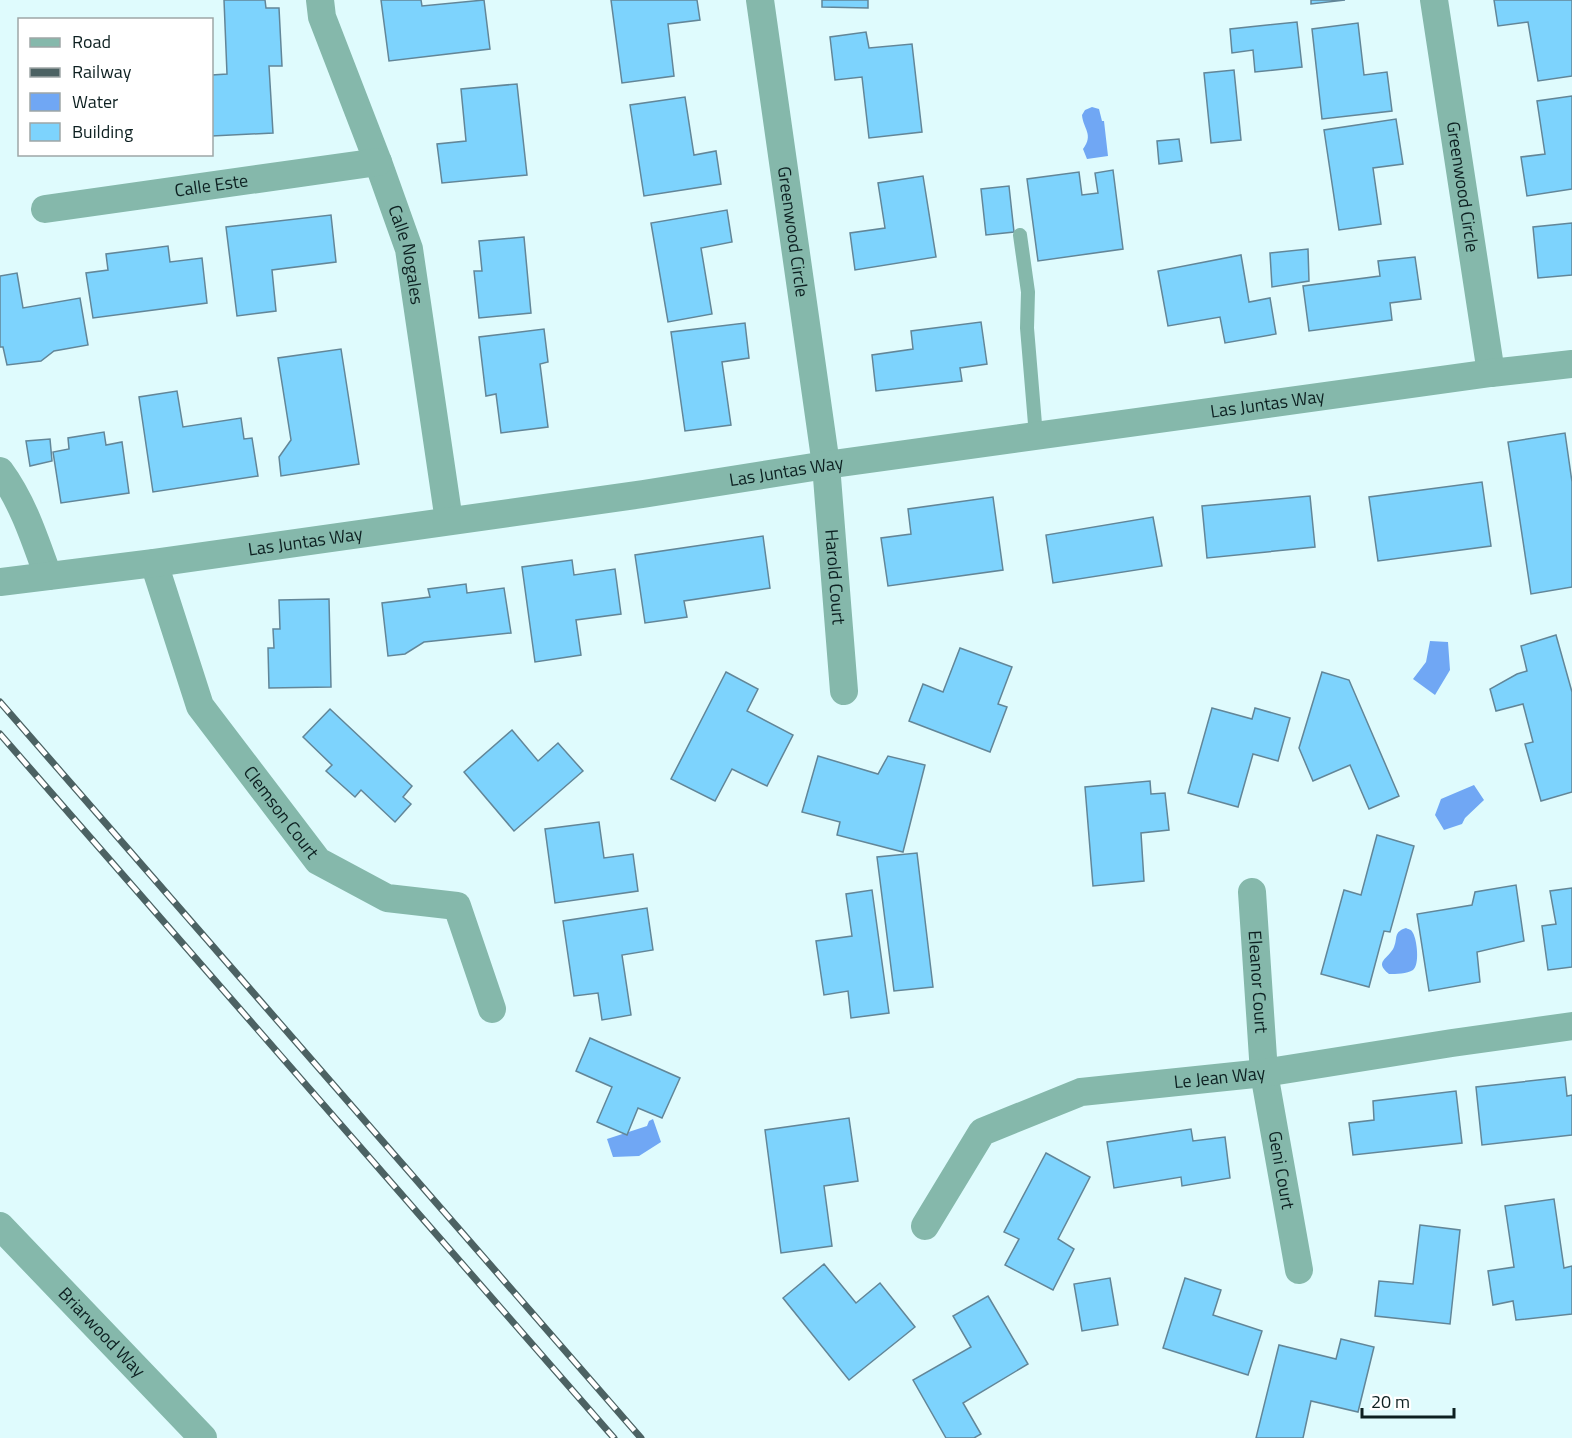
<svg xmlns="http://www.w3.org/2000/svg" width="1572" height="1438" font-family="'Titillium Web',sans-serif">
	<rect width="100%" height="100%" fill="#dffbfd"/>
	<g fill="#70a7f4">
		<path d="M1092,107L1099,109L1102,121H1104L1108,156L1087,159L1083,149C1094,134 1083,129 1082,115L1085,110Z"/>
		<polygon points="1430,641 1448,642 1450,670 1435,695 1413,679 1426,662"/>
		<polygon points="1474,785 1484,800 1465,818 1462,824 1444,830 1435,815 1441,799"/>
		<path d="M1406,928C1410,930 1411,929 1413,933C1417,940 1420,965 1413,970C1407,974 1396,974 1389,974C1373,961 1389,959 1394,947C1398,938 1393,932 1406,928Z"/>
		<polygon points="653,1119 661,1142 639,1156 613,1157 607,1139 647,1126 649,1121"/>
	</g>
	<g fill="#7dd3fd" stroke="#628698" stroke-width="1.5">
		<polygon points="224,0 265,0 266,8 279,8 282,66 269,66 273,133 212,136 212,75 227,74"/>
		<polygon points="381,0 421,0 422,6 484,0 490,49 389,61"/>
		<polygon points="611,0 697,0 700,20 668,24 674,76 622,83"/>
		<polygon points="822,0 868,0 868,8 822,7"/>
		<polygon points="1311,0 1345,0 1311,4"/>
		<polygon points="1494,0 1572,0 1572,76 1538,81 1528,22 1498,26"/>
		<polygon points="1297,22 1302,67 1255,72 1253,50 1232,53 1230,29"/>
		<polygon points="1358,23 1364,75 1387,72 1392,111 1322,119 1312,29"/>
		<polygon points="866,32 869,48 912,44 922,132 869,138 862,77 835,80 830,37"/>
		<polygon points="1234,70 1241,140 1211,143 1204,73"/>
		<polygon points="517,84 527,175 442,183 437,144 466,141 461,89"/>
		<polygon points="1572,96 1572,189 1527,196 1521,157 1545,154 1537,101"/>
		<polygon points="685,97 694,155 716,151 721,184 644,196 630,105"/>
		<polygon points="1396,119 1403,164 1373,168 1381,224 1339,230 1324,130"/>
		<polygon points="1179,139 1182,161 1159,164 1157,141"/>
		<polygon points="1113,170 1123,249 1038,261 1027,179 1079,172 1082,195 1098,193 1095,173"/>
		<polygon points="923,176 936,257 855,270 850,233 885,228 878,183"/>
		<polygon points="1009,186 1014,232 986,235 981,189"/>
		<polygon points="727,210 732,242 701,248 712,314 668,322 651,223"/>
		<polygon points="331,215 336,262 272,270 276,311 237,316 226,227"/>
		<polygon points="1572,223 1572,275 1538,278 1533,227"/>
		<polygon points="524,237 531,313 479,318 474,271 482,271 479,241"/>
		<polygon points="168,246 170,262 202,258 207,303 93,318 86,273 108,270 106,254"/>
		<polygon points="1308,249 1309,281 1272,287 1270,253"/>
		<polygon points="1241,255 1249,302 1270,298 1276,334 1225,343 1220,317 1168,326 1158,271"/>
		<polygon points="1415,257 1421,299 1390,303 1392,320 1309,331 1303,286 1380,276 1378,261"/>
		<polygon points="17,273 23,308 80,298 88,345 54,351 41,361 7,365 3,347 0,347 0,276"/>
		<polygon points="981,322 987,364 960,368 962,381 876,391 872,355 913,349 911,331"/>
		<polygon points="745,323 749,358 722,362 731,425 685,431 671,332"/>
		<polygon points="544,329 548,362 540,364 548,427 501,433 496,394 486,396 479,337"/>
		<polygon points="341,349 359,464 281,476 279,457 291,440 278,358"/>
		<polygon points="177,391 183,427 241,418 244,439 252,438 258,476 153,492 139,397"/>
		<polygon points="104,432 106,445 122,442 129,493 61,503 53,452 69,449 68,438"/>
		<polygon points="1565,433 1572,482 1572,587 1531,594 1508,442"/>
		<polygon points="50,439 52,461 30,466 26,441"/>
		<polygon points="1482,482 1491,546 1378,561 1369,497"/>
		<polygon points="1310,496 1315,547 1207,558 1202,506"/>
		<polygon points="993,497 1003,570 888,586 881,538 911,534 908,509"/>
		<polygon points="1153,517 1162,566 1053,583 1046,535"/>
		<polygon points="763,536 770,588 684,601 687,617 645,623 635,555"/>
		<polygon points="572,560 574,575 615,569 621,614 576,620 581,655 535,662 522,567"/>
		<polygon points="466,584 467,593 504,588 511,633 424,642 405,654 388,656 382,603 430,597 428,589"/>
		<polygon points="329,599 331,687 269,688 268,648 274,648 273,629 280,629 279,600"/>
		<polygon points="1556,635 1572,692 1572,792 1541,801 1525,744 1533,742 1523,704 1496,711 1490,689 1517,674 1527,671 1521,646"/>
		<polygon points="960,648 1012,667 998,704 1007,707 990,752 909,721 923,684 943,692"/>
		<polygon points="726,672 758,689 747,711 793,735 767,786 732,769 715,801 671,779"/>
		<polygon points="1322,672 1349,680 1399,796 1369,809 1350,765 1313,781 1299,748"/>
		<polygon points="1212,708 1252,719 1255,708 1290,718 1278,761 1253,754 1238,807 1188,793"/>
		<polygon points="330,709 412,786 403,797 411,804 395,822 361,790 355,797 326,771 332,765 303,737"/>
		<polygon points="512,730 538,761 558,743 583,771 514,831 464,772"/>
		<polygon points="818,756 878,774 888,756 925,765 903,852 837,835 840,822 802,812"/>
		<polygon points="1150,781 1151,794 1165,793 1169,830 1141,833 1144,881 1093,886 1085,787"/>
		<polygon points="599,822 604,858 633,854 638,891 555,903 545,829"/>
		<polygon points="1377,835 1414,846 1390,932 1384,931 1369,987 1321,974 1344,890 1361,895"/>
		<polygon points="917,853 933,987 894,991 877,857"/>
		<polygon points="1516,885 1524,941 1477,952 1480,982 1429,991 1417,914 1472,905 1475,892"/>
		<polygon points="1572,888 1572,967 1548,970 1542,926 1556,924 1550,891"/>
		<polygon points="872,890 889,1013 851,1018 848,991 824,995 816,941 852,936 846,894"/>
		<polygon points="647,908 653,950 622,955 631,1015 602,1020 598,993 574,996 563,921"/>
		<polygon points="590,1038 680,1078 662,1118 638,1108 627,1135 597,1122 612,1087 576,1071"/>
		<polygon points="1565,1077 1567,1096 1572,1095 1572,1135 1482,1145 1476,1087"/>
		<polygon points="1456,1091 1462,1143 1353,1155 1349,1123 1374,1120 1373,1101"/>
		<polygon points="849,1118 858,1181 824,1186 832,1246 781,1253 765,1130"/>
		<polygon points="1191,1129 1193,1141 1225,1137 1230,1178 1182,1186 1181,1177 1114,1188 1107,1142"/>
		<polygon points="1046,1153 1090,1177 1058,1239 1074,1249 1053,1290 1005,1265 1019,1239 1004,1232"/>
		<polygon points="1554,1199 1564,1268 1572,1266 1572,1314 1516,1320 1513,1301 1493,1305 1488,1271 1514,1267 1505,1206"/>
		<polygon points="1420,1225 1460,1230 1450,1324 1375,1316 1379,1281 1413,1284"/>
		<polygon points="824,1264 856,1303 880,1283 915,1327 849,1380 783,1298"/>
		<polygon points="1110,1278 1118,1325 1082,1331 1074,1284"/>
		<polygon points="1185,1278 1221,1290 1213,1315 1262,1331 1248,1375 1163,1348"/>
		<polygon points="988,1296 1028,1364 963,1403 981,1434 974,1438 946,1438 913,1380 971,1347 953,1316"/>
		<polygon points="1341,1339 1374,1347 1358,1412 1311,1401 1303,1438 1256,1438 1279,1345 1336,1359"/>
	</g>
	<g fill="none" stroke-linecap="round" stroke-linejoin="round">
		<polyline stroke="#85b8ab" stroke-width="14" points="1020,235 1028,292 1027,328 1036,436"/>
		<g stroke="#85b8ab" stroke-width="28">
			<path id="s1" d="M320,0L322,17L378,162L409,249L449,521"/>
			<path id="s2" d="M760,0L826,465L844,691"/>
			<path id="s3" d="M1434,0L1491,373"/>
			<path id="s4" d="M45,209L378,162"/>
			<path d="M0,471C23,502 35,540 48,576"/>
			<path id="s5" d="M154,563L200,706L318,861L387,898L457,906L492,1009"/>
			<path id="s6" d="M0,582L154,563L643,494L826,465L1491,373L1572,364"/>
			<path id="s7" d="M1252,892L1264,1073L1299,1270"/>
			<path id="s8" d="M0,1226L203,1438"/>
			<path id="s9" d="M925,1226L982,1132L1081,1092L1264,1073L1452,1043L1572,1026"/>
		</g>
		<g stroke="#4c6263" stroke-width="7">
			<g id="rail">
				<polyline points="0,702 641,1438"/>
				<polyline points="0,734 614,1438"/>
			</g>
		</g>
		<use href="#rail" stroke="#fff" stroke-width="4.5" stroke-dasharray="14" stroke-linecap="butt"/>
	</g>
	<g text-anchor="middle" stroke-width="4.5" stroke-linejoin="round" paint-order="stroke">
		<g font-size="18" fill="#0d2021" stroke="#fff">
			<text dy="6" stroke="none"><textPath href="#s4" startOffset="168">Calle Este</textPath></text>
			<text dy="6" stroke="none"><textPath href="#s3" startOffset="189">Greenwood Circle</textPath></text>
			<text dy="6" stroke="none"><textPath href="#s2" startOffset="234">Greenwood Circle</textPath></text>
			<text dy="6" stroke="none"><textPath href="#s1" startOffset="270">Calle Nogales</textPath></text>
			<text dy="6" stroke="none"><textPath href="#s6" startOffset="1280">Las Juntas Way</textPath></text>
			<text dy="6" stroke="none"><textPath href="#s6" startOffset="794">Las Juntas Way</textPath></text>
			<text dy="6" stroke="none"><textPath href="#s6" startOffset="308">Las Juntas Way</textPath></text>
			<text dy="6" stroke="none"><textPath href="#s2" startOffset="582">Harold Court</textPath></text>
			<text dy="6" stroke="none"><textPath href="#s5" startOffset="284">Clemson Court</textPath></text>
			<text dy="6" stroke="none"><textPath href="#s7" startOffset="90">Eleanor Court</textPath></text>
			<text dy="6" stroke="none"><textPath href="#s9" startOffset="356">Le Jean Way</textPath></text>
			<text dy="6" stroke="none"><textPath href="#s7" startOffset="280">Geni Court</textPath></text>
			<text dy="6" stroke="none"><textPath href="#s8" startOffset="147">Briarwood Way</textPath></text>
		</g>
	</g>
	<rect x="18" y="18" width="195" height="138" fill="#ffffff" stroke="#9ea6a6" stroke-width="1.5"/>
	<rect x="30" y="38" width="30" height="9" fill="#85b8ab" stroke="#9ea6a6" stroke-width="1.5"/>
	<text x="72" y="48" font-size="18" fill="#0d2021">Road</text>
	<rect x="30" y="68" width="30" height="9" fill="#4c6263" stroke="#9ea6a6" stroke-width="1.5"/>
	<text x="72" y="78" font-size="18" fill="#0d2021">Railway</text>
	<rect x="30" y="93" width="30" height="18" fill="#70a7f4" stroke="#9ea6a6" stroke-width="1.5"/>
	<text x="72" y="108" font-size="18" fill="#0d2021">Water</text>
	<rect x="30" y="123" width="30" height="18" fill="#7dd3fd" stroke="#9ea6a6" stroke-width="1.5"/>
	<text x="72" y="138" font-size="18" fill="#0d2021">Building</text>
	<path d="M1362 1408v9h92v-9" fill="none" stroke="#0d2021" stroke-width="3"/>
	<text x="1371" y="1408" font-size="18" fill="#0d2021" stroke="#ffffff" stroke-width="4.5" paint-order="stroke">20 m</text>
</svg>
